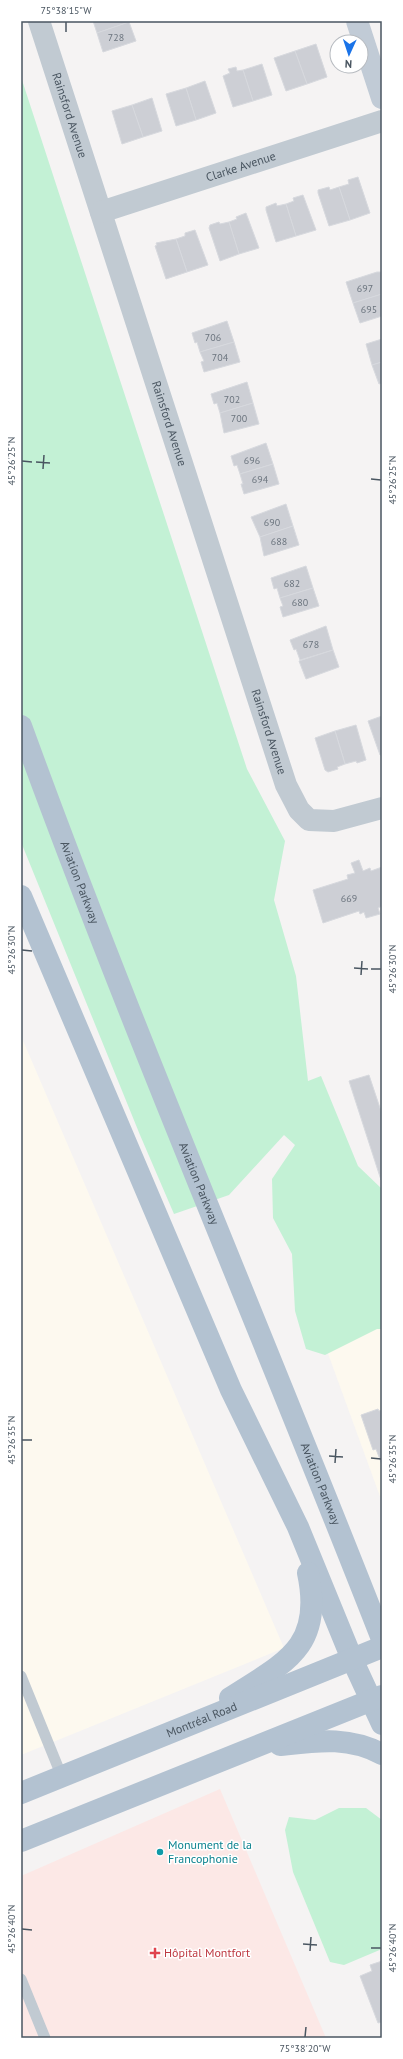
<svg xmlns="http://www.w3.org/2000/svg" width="403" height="2059" font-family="'PT Sans',sans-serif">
	<rect width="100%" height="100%" fill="#f5f3f3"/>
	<g fill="#fdf9ef">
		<polygon points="21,1036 284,1648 21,1755"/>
		<polygon points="382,1326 382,1502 326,1348"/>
	</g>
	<polygon fill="#fce8e6" points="220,1789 326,2038 24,2038 21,2031 21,1876"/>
	<g fill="#c3f1d5">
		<polygon points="21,77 247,769 285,841 274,900 296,976 308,1081 321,1076 358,1166 382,1189 382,1329 377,1329 325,1355 306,1349 295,1311 292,1254 273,1218 272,1179 295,1145 284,1135 229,1195 174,1214 140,1135 21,842"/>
		<polygon points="339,1808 366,1808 382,1820 382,1949 344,1965 330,1962 293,1872 285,1830 289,1817 315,1820"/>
	</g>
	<g fill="#cdcfd5" stroke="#d7d9de">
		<polygon points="93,21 129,21 129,22 97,33"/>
		<polygon points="129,22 136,41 103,52 97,33"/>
		<polygon points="316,44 327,77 307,84 295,51"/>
		<polygon points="295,51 307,84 286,91 274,58"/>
		<polygon points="262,64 272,95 253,101 243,70"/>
		<polygon points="236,67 237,71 243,70 253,101 233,107 223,76 230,73 228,69"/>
		<polygon points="205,81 216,113 196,120 186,88"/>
		<polygon points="186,88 196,120 176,126 166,94"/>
		<polygon points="152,98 162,131 143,137 132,105"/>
		<polygon points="132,105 143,137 122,144 112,111"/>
		<polygon points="358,177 370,213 350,220 339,187 349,184 348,180"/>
		<polygon points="329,187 330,190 339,187 350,220 329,226 318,193 318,190"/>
		<polygon points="303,195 316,230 296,236 286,204 294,201 293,198"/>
		<polygon points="276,203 277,206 286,204 296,236 276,242 266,210 266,207"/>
		<polygon points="246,213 259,248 239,254 229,222 237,219 236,217"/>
		<polygon points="219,222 220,224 229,222 239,254 220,261 209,228 210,225"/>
		<polygon points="195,230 208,265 187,272 176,239 185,236 185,233"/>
		<polygon points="176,239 187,272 166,279 155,246 157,245 156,243"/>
		<polygon points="377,272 382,272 382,294 353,303 346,282"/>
		<polygon points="382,294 382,316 360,323 353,303"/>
		<polygon points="227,321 234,342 200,352 197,342 195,343 192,333"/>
		<polygon points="382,339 382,362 372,365 366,344"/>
		<polygon points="234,342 240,362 204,372 201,362 204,361 200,352"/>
		<polygon points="382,362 382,383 379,384 372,365"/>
		<polygon points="247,382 253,403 220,413 217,403 214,404 211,394"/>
		<polygon points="253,403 259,424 224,433 220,413"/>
		<polygon points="266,443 273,464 240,474 237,465 234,466 231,456"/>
		<polygon points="273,464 279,484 244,494 241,484 243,484 240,474"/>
		<polygon points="286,504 293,526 260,537 251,517"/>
		<polygon points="293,526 299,545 264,556 260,537"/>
		<polygon points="306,566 313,588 280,598 277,588 274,589 271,578"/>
		<polygon points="313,588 319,606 283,617 280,607 283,606 280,598"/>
		<polygon points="326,626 333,650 300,660 296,649 294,650 290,640"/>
		<polygon points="333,650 339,667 306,679 299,661"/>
		<polygon points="382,716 382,755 380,755 368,721"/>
		<polygon points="356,725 366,760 357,763 356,761 345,764 335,731"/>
		<polygon points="335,731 345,764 337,767 338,769 328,772 325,770 315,738"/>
		<polygon points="359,860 363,871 370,868 371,871 382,867 382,906 378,908 380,914 366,918 364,912 360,914 359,911 323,923 313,890 348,879 347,875 355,873 351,863"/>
		<polygon points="369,1075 382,1114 381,1180 349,1081"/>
		<polygon points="378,1409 379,1411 382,1410 382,1465 376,1449 373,1450 361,1415"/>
		<polygon points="382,1961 382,2022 378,2023 360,1976 372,1971 370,1965"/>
	</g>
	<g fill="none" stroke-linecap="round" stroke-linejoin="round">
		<g stroke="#c1cad2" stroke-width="11">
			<polyline points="21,1676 62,1777"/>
			<polyline points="21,1979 45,2038"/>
		</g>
		<g stroke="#c1cad2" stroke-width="22">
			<path id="s1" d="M39,21L286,785L299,810L309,820L334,821L382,808"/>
			<path id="s2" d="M101,212L382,121"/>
		</g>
		<polyline stroke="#c1cbd6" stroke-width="22" points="357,21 382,98"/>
		<g stroke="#b3c2d1" stroke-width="22">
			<path id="s3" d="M21,726C133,1034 263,1334 382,1639"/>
			<polyline points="21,896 231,1390 298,1527 352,1659 382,1724"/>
			<path d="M230,1698C284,1663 324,1648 308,1573"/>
			<path d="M280,1745C317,1741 348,1736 382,1754"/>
			<path id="s4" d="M21,1793L382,1647"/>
			<polyline points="21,1841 382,1696"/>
		</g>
	</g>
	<path fill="none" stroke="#4a5661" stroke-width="1.5" d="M66,32V22M22,461L32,462M36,462L50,463M43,469L44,455M371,479L381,480M22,950L32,951M354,968L368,969M371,969H381M361,975L362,961M22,1440H32M329,1456L343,1457M371,1458L381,1459M335,1463L336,1449M22,1929L32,1930M303,1944L317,1945M371,1948H381M310,1951L311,1937M305,2037L306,2027"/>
	<circle fill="#0f9aa8" stroke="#fff" stroke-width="1.5" cx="160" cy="1852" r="4"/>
	<path fill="#e0444e" stroke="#fff" stroke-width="1.5" d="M153 1947h4v4h4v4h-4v4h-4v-4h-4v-4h4z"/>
	<g text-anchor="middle" stroke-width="3" stroke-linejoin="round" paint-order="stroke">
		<g font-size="10" fill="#6b747e">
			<text x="116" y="41">728</text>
			<text x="365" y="292">697</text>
			<text x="369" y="313">695</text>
			<text x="213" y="341">706</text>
			<text x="220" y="361">704</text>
			<text x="232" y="403">702</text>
			<text x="239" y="422">700</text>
			<text x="252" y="464">696</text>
			<text x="260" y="483">694</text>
			<text x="272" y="526">690</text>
			<text x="279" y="545">688</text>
			<text x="292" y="587">682</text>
			<text x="300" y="606">680</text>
			<text x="311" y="648">678</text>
			<text x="349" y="902">669</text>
		</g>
		<g font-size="12" fill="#4a5661" stroke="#fff">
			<text dy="4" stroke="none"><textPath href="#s1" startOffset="99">Rainsford Avenue</textPath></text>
			<text dy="4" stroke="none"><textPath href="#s2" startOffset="147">Clarke Avenue</textPath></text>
			<text dy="4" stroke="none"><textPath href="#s1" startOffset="423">Rainsford Avenue</textPath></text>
			<text dy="4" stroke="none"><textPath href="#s1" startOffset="747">Rainsford Avenue</textPath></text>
			<text dy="4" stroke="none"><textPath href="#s3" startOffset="167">Aviation Parkway</textPath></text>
			<text dy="4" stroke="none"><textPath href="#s3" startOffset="491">Aviation Parkway</textPath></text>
			<text dy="4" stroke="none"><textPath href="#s3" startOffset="815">Aviation Parkway</textPath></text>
			<text dy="4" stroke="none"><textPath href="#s4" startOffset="195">Montréal Road</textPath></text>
		</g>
		<g font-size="12" fill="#0d838f" stroke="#fff" text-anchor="start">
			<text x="168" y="1849">Monument de la<tspan x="168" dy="14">Francophonie</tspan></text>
		</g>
		<g font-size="12" fill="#be3a42" stroke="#fff" text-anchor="start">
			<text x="164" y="1957">Hôpital Montfort</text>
		</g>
	</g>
	<rect width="403" height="2059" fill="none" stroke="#ffffff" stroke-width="44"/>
	<g transform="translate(349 54) rotate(183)"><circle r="19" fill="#ffffff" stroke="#b7bbc0"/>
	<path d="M0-3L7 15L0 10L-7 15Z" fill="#1a73e8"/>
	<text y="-6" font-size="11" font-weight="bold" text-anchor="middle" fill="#4a5661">N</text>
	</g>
	<rect x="22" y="22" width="359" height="2015" fill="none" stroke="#4a5661" stroke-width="1.5"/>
	<g font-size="10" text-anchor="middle" fill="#4a5661">
		<text x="66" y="14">75°38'15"W</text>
		<text transform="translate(11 461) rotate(-90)" y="4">45°26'25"N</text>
		<text transform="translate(392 480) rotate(-90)" y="4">45°26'25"N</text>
		<text transform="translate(11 950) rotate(-90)" y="4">45°26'30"N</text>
		<text transform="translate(392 969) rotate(-90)" y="4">45°26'30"N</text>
		<text transform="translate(11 1440) rotate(-90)" y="4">45°26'35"N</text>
		<text transform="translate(392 1459) rotate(-90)" y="4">45°26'35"N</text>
		<text transform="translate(11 1929) rotate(-90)" y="4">45°26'40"N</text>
		<text transform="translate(392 1948) rotate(-90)" y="4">45°26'40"N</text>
		<text x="305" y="2052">75°38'20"W</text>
	</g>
</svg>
